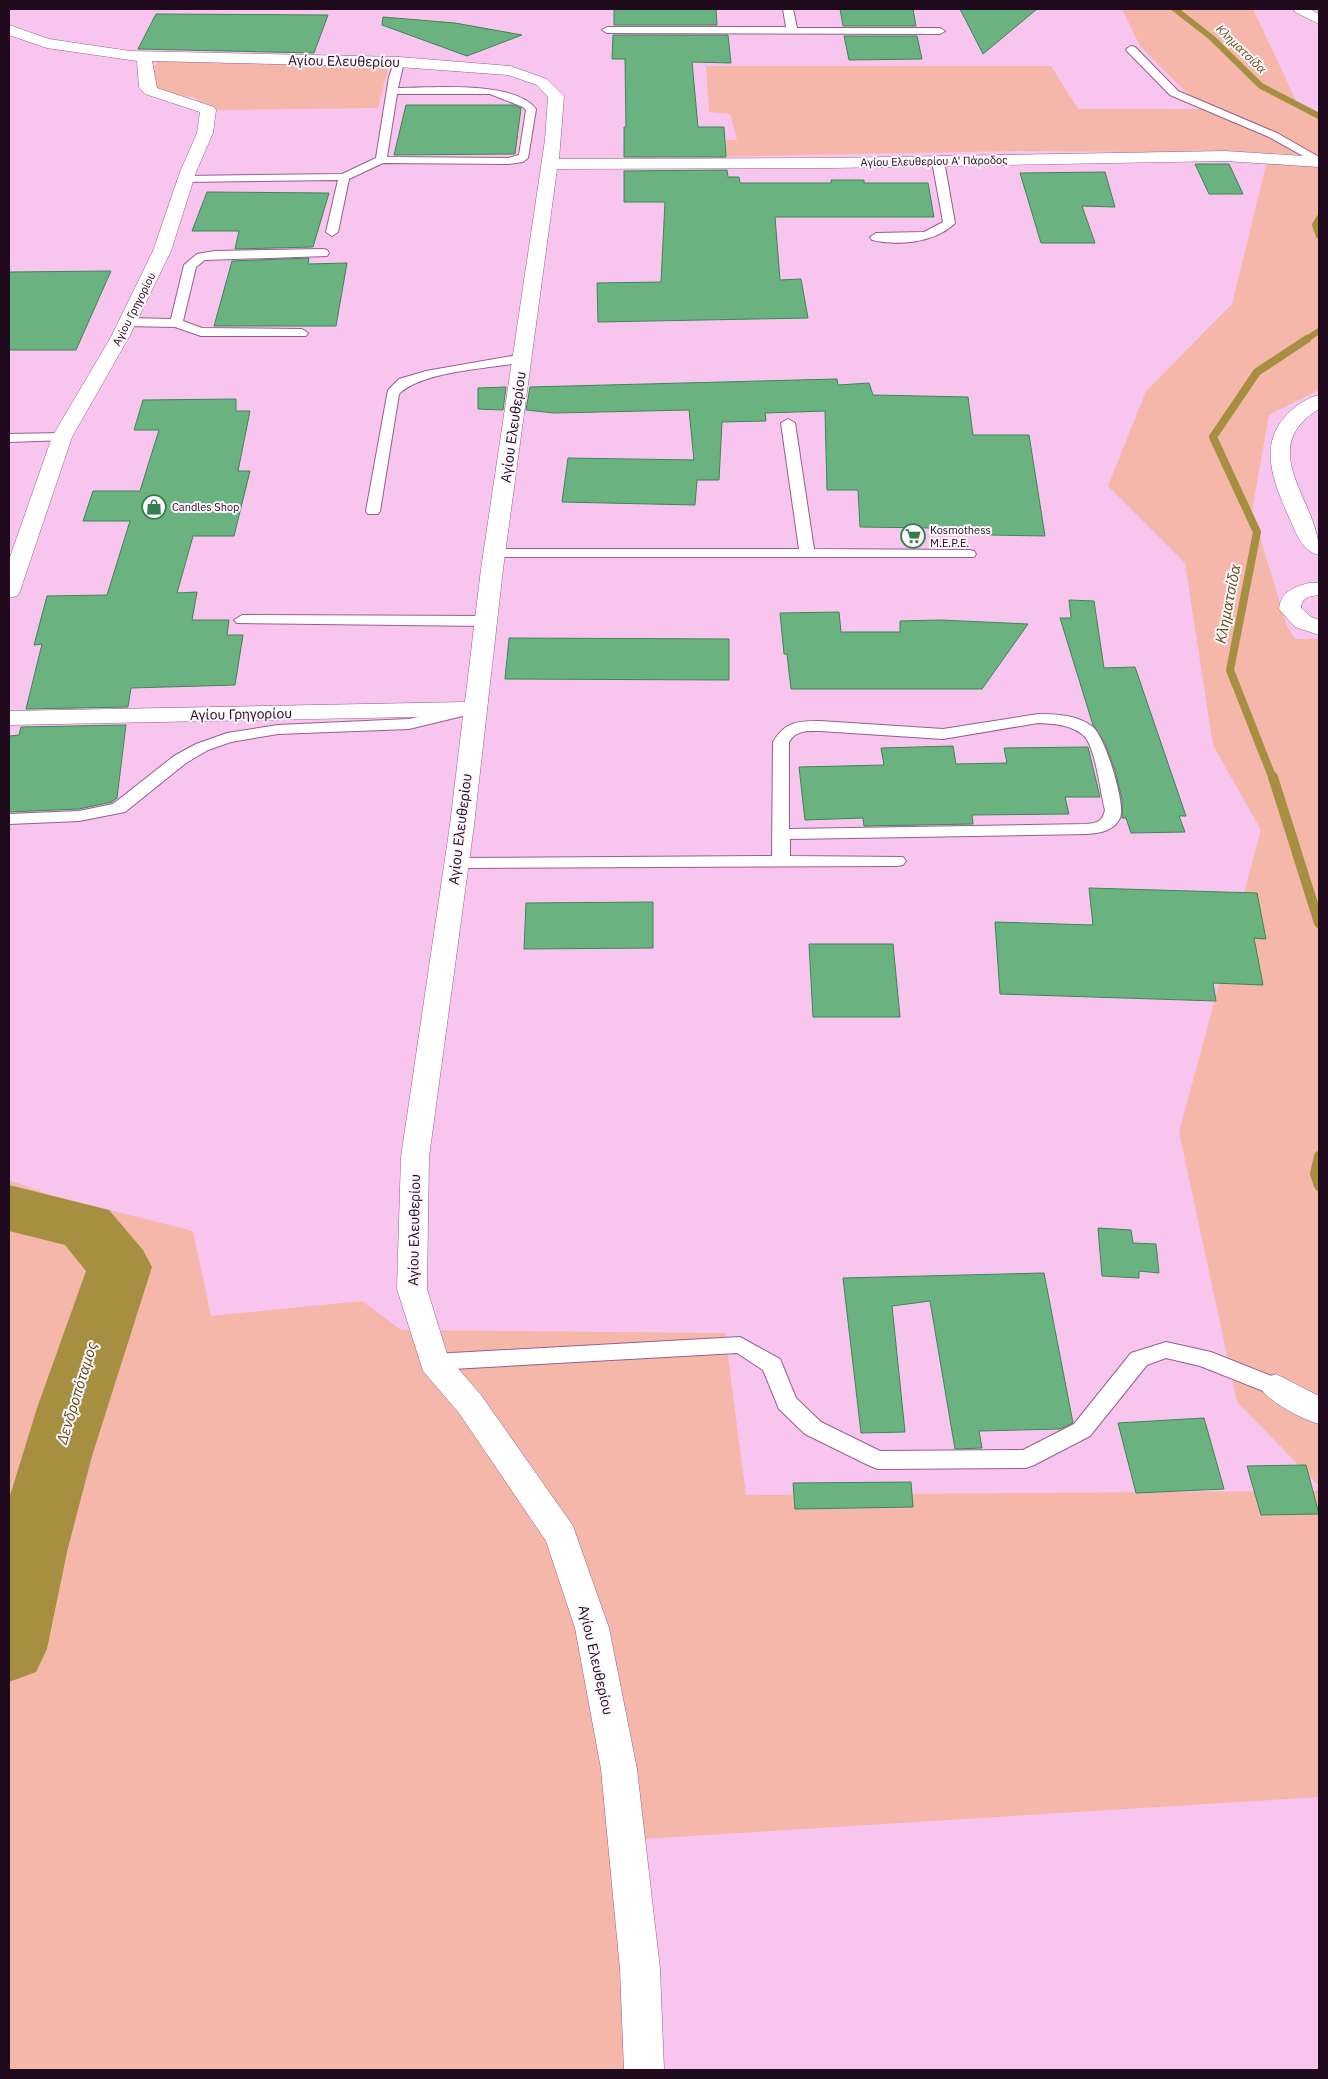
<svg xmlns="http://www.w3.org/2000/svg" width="1328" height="2079" font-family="'IBM Plex Sans',sans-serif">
	<rect width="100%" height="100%" fill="#f8c5ef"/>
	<g fill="#f5b7a9">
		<polygon points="1122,9 1253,9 1299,107 1319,116 1319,390 1269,415 1252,511 1287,626 1295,639 1319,639 1319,1486 1237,1402 1179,1132 1261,830 1213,745 1185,563 1108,486 1146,391 1232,304 1269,153 1019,151 698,157 685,141 737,140 730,114 709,112 706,66 1051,66 1078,109 1203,109 1140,46"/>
		<polygon points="159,60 389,65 378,108 213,110 193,97 156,94 146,78"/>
		<polygon points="9,1180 50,1195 193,1231 211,1316 362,1301 401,1330 725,1333 746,1495 1319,1491 1319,1797 626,1840 640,1969 644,2070 9,2070"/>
	</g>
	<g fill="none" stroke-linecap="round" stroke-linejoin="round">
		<g stroke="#a68f40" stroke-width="6">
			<polyline points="1175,9 1212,38 1261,86 1319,116"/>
			<polyline points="1319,218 1315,225 1319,236"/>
			<polyline points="1305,340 1319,331"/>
		</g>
		<polyline stroke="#a68f40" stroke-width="8" points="1273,779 1230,670 1257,532 1213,437 1257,372 1307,339"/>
		<g stroke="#a68f40" stroke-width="10">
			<polyline points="1273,777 1319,923"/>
			<polyline points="1319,1156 1315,1174 1319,1186"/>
		</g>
		<polygon fill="#a68f40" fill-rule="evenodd" points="9,1185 109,1210 143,1250 152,1267 92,1456 67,1552 47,1649 36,1672 9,1682 9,1499 37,1408 86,1271 65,1245 9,1231"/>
	</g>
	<g fill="#6bb281" stroke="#3f8457">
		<polygon points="614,9 716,9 717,25 614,25"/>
		<polygon points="840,9 913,9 916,26 843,26"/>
		<polygon points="960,9 1037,9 983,54"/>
		<polygon points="156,14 328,15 314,53 138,49"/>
		<polygon points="383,17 455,23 522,35 467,56 382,25"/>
		<polygon points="613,35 728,35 731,63 692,62 698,127 724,127 726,157 624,157 624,127 626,127 625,59 612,59"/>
		<polygon points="844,36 917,36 922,59 849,60"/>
		<polygon points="406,105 513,105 521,108 515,154 394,155"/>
		<polygon points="1195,164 1229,164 1243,194 1209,194"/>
		<polygon points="727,170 728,177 739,177 740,183 831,183 831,180 864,180 864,183 928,183 934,217 775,217 780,280 801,279 808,318 598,322 597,283 661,282 665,202 624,202 624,171"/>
		<polygon points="1105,172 1115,207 1082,206 1095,243 1041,243 1020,173"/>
		<polygon points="207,192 329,193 313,247 235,249 239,231 192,231"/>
		<polygon points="309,258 308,264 347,263 336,326 214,326 232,261"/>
		<polygon points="111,271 76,350 9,350 9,272"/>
		<polygon points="837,379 838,385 869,383 873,395 968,397 973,435 1029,435 1045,536 933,534 932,528 860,527 858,490 827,490 825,411 765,413 766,421 722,422 719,480 697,480 695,505 562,502 568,458 694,460 689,410 554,413 526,410 530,387"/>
		<polygon points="506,387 503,410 478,409 478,388"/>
		<polygon points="236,399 236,411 250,411 238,471 250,471 234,536 193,536 177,593 197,592 192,620 229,620 227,635 243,635 235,685 131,688 128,707 26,709 42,644 34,645 47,596 107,595 130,521 83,521 93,491 140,491 159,430 134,430 143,400"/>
		<polygon points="1069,600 1094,601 1104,668 1135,667 1186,816 1179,816 1185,832 1131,833 1126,818 1122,818 1122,799 1115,771 1105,743 1093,725 1060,618 1071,618"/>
		<polygon points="839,612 841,632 900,632 900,621 940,620 1028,624 982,689 791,689 787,654 784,654 780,613"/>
		<polygon points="509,638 729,639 729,680 505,679"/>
		<polygon points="126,725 117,798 112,802 79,809 9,812 9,736 19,735 21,727"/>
		<polygon points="953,746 956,764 1007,763 1004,748 1088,747 1100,797 1065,797 1069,814 972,815 973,824 864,826 863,818 805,820 799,767 884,765 881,748"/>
		<polygon points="1089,888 1257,893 1266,939 1254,938 1263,985 1213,983 1216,1001 1000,994 995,922 1093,925"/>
		<polygon points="653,902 653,948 524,949 526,903"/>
		<polygon points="809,944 893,944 900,1017 813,1017"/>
		<polygon points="1098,1228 1131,1230 1133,1243 1156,1244 1159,1273 1139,1271 1139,1278 1102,1276"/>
		<polygon points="1044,1273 1073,1423 1060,1429 979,1431 982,1448 955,1449 930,1301 892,1306 905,1432 861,1433 843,1278"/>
		<polygon points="1204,1418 1224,1489 1136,1493 1118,1423"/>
		<polygon points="1306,1465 1319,1514 1261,1515 1247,1466"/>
		<polygon points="911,1482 913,1507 795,1509 793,1483"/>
	</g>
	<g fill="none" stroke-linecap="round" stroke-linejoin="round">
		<g stroke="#985e8e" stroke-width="2">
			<g id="lane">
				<polygon points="783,9 793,9 797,28 940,28 945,31 940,34 607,33 602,30 607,27 786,27"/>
				<polygon points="1131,46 1135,47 1178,91 1277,133 1319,157 1319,165 1269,137 1170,95 1127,51 1126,49"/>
				<path d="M399,59L404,62L398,88C432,88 514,80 536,109L528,158L523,162L508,164L383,163L349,179L338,232L332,236L326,232L338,180L185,182L179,179L185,176L342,174L376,158L389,77L394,62ZM397,94H490L523,107L526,110L519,155L508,158L387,157Z"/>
				<path d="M938,158L944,161L955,223L953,225C933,243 897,246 872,240L870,237L876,233L924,232L943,222L932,161Z"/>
				<polygon points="323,249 327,250 329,253 327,256 205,260 196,267 183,321 202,328 302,329 308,333 306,336 201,336 175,327 128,326 122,322 128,318 171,319 184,265 197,254 215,251"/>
				<path d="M523,354L528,355L529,358L528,361C493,369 423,370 399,394L380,511L378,514H368L366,511L388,390L399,379L426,371Z"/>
				<polygon points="788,419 795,423 814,549 969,550 974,551 976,554 974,557 495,557 488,553 495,549 799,549 781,423"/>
				<polygon points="62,433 67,434 69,437 67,440 9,442 9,434"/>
				<polygon points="242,615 486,616 494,621 486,626 237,623 234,620"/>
				<polygon points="465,706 471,708 473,711 471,714 409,729 278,734 231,742 208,750 186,763 125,812 79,821 9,824 9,814 79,811 113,804 174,756 196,744 227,733 278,725 409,719"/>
				<path d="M1038,714C1056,714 1078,715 1093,727C1105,737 1126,804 1120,818C1114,831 1100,833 1087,834L790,839V856L903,857L906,861L903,865L897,866L457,868L451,867L448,863L451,859L457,858L772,856L773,742C785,722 797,721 820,721L943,729ZM1038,723C1053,724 1070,724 1083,735C1096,746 1100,793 1105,810C1103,821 1097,823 1087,824L789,829V742C796,730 807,731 820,731L943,739Z"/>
				<polygon points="740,1337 780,1359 796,1398 821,1422 880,1451 1023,1450 1074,1424 1131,1353 1166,1342 1211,1352 1284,1381 1287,1387 1284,1393 1276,1396 1200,1366 1166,1358 1147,1365 1090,1436 1034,1465 1026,1468 878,1469 870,1466 805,1434 779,1409 763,1370 737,1353 434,1370 426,1368 423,1362 426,1356 434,1354"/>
			</g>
		</g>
		<g stroke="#985e8e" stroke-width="1">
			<g id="street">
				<polygon points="9,25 49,39 130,51 399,57 510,66 547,79 564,96 559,159 831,158 1225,151 1319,157 1319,167 1225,161 831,168 557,169 503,569 474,825 429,1157 427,1289 448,1357 481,1395 573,1526 609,1628 637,1769 660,1969 664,2070 624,2070 620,1969 601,1769 575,1628 546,1541 459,1413 423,1371 397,1289 401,1157 450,825 463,716 9,725 9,711 465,702 481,569 545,140 548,97 537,85 508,75 399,67 152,61 157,88 214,107 216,110 213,133 196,172 171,251 129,337 72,437 20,591 17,596 9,598 9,560 52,437 111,337 153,251 180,172 197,133 200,112 145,94 139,87 137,61 47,48 9,35"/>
				<path d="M1309,583H1319V595C1310,596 1302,597 1301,608L1311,617L1319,620V635L1295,627L1279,609C1281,592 1293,587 1309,583Z"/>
				<path d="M1276,1374L1319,1396V1424C1302,1419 1268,1402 1260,1387L1265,1378Z"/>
			</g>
		</g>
		<g stroke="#985e8e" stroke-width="1">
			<g id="secondary">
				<polygon points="1293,9 1310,9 1319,14 1319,24 1295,12"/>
				<path d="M1319,395V409C1252,450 1322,504 1319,555C1301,551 1295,530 1288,515C1274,483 1259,447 1284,418C1293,407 1306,398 1319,395Z"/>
			</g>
		</g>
		<use href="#lane" fill="#fff" fill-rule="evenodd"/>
		<use href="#street" fill="#fff" fill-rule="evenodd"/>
		<use href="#secondary" fill="#fff" fill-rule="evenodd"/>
	</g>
	<defs>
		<g id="shop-ring" transform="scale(1.25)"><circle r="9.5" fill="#fdf6fc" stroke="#317e4e" stroke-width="1.5"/><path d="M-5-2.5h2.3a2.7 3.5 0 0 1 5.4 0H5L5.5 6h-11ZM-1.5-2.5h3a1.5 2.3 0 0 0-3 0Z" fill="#317e4e"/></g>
		<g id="supermarket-ring" transform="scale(1.25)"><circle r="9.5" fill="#fdf6fc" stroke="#317e4e" stroke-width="1.5"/><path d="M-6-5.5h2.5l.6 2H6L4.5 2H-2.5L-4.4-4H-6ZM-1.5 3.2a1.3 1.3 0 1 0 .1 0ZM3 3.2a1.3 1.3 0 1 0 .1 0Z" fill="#317e4e"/></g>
	</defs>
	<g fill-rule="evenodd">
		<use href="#shop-ring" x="154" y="507"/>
		<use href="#supermarket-ring" x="913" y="536"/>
	</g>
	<g text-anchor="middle" stroke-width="4" stroke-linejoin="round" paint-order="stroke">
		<g font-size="11" fill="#200a1d" stroke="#fdf6fc">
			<text transform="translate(934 161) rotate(-1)" y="4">Αγίου Ελευθερίου Α' Πάροδος</text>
			<text transform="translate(134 309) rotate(-63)" y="4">Αγίου Γρηγορίου</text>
		</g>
		<g font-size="11" fill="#200a1d" stroke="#fdf6fc" text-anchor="start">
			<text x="172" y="511">Candles Shop</text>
			<text x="930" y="534">Kosmothess<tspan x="930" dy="13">M.E.P.E.</tspan></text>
		</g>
		<g font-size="12" font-style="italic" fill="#5d4c0f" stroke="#fdf6fc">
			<text transform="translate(1241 49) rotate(44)" y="4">Κληματσίδα</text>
		</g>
		<g font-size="14" fill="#200a1d" stroke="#fdf6fc">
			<text transform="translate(344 61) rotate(1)" y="5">Αγίου Ελευθερίου</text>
			<text transform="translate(513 427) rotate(-82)" y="5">Αγίου Ελευθερίου</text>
			<text transform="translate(241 714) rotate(-1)" y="5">Αγίου Γρηγορίου</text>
			<text transform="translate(460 829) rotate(-83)" y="5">Αγίου Ελευθερίου</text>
			<text transform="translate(414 1230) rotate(-89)" y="5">Αγίου Ελευθερίου</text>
			<text transform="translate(596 1660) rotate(77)" y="5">Αγίου Ελευθερίου</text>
		</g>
		<g font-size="15" font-style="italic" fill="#5d4c0f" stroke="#fdf6fc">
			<text transform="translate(1228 604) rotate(-79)" y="5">Κληματσίδα</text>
			<text transform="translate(77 1393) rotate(-73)" y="5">Δενδροπόταμος</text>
		</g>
	</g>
	<rect width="1328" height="2079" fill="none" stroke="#200a1d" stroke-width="20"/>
</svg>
